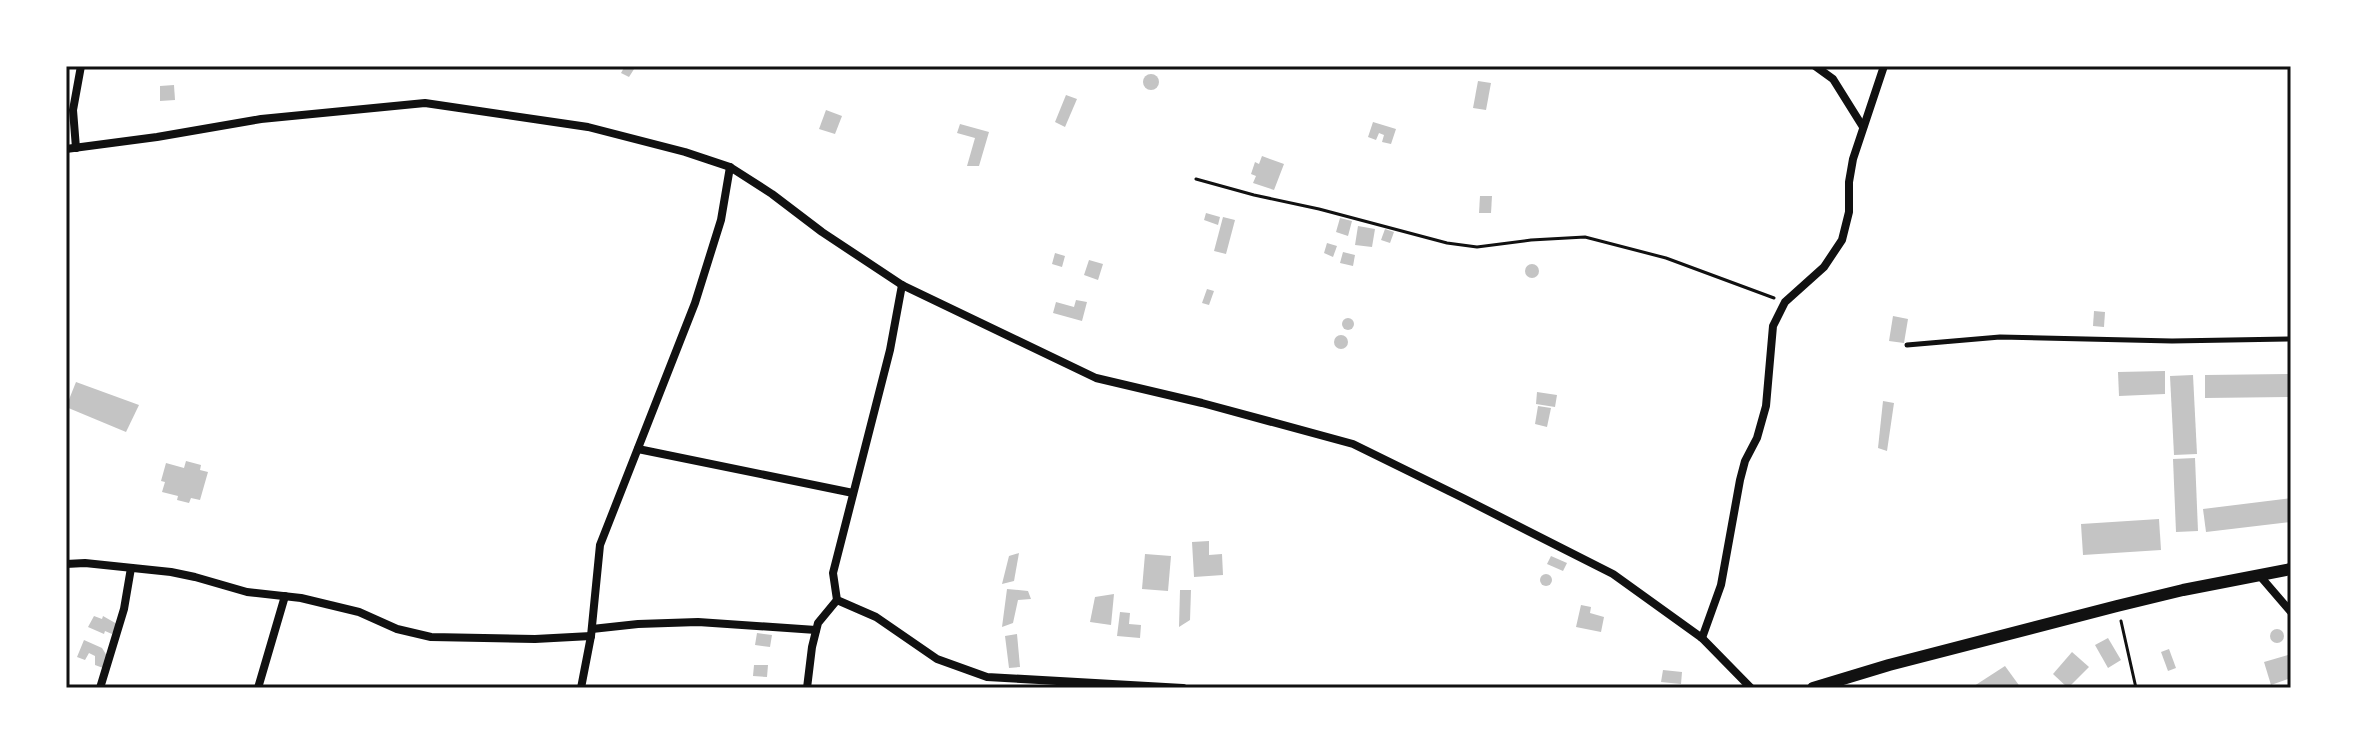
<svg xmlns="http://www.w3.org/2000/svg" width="2357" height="754" font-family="'Sofia Sans Condensed',sans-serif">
	<rect width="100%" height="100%" fill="#fff"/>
	<g fill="#c4c4c4">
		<polygon points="625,66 636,66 629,77 621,73"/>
		<circle cx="1151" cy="82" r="8"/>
		<polygon points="1478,81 1491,83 1486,110 1473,108"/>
		<polygon points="174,85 175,100 160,101 160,86"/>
		<polygon points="1066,95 1077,99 1065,127 1055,122"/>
		<polygon points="826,110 842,116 835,134 819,129"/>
		<polygon points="1373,122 1396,129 1391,144 1382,142 1384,135 1379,133 1376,140 1368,137"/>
		<polygon points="960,124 989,132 979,166 967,166 975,138 957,133"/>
		<polygon points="1262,156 1284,164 1274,190 1253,183 1256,176 1251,174 1255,162 1259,164"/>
		<polygon points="1480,196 1492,196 1491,213 1479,213"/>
		<polygon points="1206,213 1220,217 1218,225 1204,220"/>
		<polygon points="1223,217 1235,220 1226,254 1214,251"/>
		<polygon points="1340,218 1352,221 1348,236 1336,232"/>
		<polygon points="1358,226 1375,229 1372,247 1355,245"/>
		<polygon points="1385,229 1394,232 1390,243 1381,240"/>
		<polygon points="1327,243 1337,246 1333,257 1324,253"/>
		<polygon points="1343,252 1355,255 1353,266 1340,263"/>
		<polygon points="1055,253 1065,256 1062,267 1052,264"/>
		<polygon points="1089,260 1103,264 1098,280 1084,275"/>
		<circle cx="1532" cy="271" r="7"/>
		<polygon points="1207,289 1214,291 1209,305 1202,303"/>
		<polygon points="1076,300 1087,302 1082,321 1053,313 1056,302 1074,307"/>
		<polygon points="2094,311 2105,312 2104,327 2093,326"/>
		<polygon points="1893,316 1908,319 1904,343 1889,341"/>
		<circle cx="1348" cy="324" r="6"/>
		<circle cx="1341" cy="342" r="7"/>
		<polygon points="2165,371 2165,394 2119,396 2118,372"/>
		<polygon points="2291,374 2291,397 2205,398 2205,375"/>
		<polygon points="2193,375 2197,454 2174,455 2170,376"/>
		<polygon points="76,382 139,405 126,432 66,407"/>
		<polygon points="1537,392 1557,395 1555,407 1536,404"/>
		<polygon points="1883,401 1894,403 1887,451 1878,448"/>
		<polygon points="1538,406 1551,408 1547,427 1535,424"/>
		<polygon points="2195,458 2198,531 2176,532 2173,459"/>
		<polygon points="186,461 201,465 200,470 208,472 200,500 191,498 189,503 177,500 178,496 162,492 165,482 161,481 166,463 184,468"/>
		<polygon points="2291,498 2291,522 2206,532 2203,509"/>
		<polygon points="2159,519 2161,550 2083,555 2081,524"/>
		<polygon points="1209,541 1209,555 1222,554 1223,575 1194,577 1192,542"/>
		<polygon points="1019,553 1014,581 1002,584 1009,556"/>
		<polygon points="1145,554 1171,556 1168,591 1142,589"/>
		<polygon points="1551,556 1567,563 1563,571 1547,564"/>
		<circle cx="1546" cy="580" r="6"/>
		<polygon points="1007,589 1028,591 1031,599 1018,600 1013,623 1002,627"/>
		<polygon points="1180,590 1191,590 1190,620 1179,627"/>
		<polygon points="1114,594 1111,625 1090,622 1095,597"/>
		<polygon points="1581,605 1591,607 1590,613 1604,617 1601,632 1576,627"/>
		<polygon points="1120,612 1130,613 1129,624 1141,625 1140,638 1117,636"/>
		<polygon points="94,616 102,619 103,616 117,624 112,634 105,631 104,634 88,627"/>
		<circle cx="2277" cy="636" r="7"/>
		<polygon points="757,633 772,635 770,647 755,645"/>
		<polygon points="1017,634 1020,667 1009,668 1005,636"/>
		<polygon points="2108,638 2121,660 2108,668 2095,645"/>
		<polygon points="84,640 102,648 107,656 103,668 95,665 95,656 89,653 85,660 77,657"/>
		<polygon points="2169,649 2176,668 2168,671 2161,652"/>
		<polygon points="2072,652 2089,667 2068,688 2053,674"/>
		<polygon points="2291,654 2291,678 2271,685 2264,662"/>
		<polygon points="754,665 768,665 767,677 753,676"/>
		<polygon points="2005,666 2021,688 1971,688"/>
		<polygon points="1663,670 1682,672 1681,684 1661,682"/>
	</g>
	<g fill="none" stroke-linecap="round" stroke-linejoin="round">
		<g stroke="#111" stroke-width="3">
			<polyline points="1196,179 1254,195 1319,209 1447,243 1477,247 1531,240 1585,237 1666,258 1774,298"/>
			<polyline points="2121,621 2136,688"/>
		</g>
		<polyline stroke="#111" stroke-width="5" points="1907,345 2000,337 2172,341 2291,339"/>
		<g stroke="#111" stroke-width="8">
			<polyline points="1815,66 1833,79 1863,127"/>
			<polyline points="76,148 73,110 81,66"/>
			<polyline points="66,149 157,137 261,119 425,103 588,127 685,152 730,167 772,194 822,232 902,285 1096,378 1202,403 1353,444 1463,498 1613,574 1702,638 1751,688"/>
			<polyline points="902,285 890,350 833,573 837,600 876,617 937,659 987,677 1183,688"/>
			<polyline points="638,449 853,493"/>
			<polyline points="66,564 85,563 171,572 195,577 247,592 301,598 359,612 397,629 431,637 535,639 591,636"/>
			<polyline points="2260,576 2291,612"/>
			<polyline points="592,629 638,624 698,622 816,630"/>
			<polyline points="1702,638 1721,585 1740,480 1745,461 1757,438 1766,406 1773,326 1785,302 1824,267 1842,240 1849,212 1849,182 1853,159 1884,66"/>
			<polyline points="100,688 124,609 131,568"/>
			<polyline points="258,688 285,596"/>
			<polyline points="581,688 591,636 600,545 695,303 721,220 730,167"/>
			<polyline points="807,688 812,647 818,623 837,600"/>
		</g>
		<polyline stroke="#111" stroke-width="12" points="1813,688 1889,665 2117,606 2183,590 2291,569"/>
	</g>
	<rect width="2357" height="754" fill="none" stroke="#ffffff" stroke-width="136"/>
	<rect x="68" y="68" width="2221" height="618" fill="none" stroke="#111" stroke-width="3"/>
</svg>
